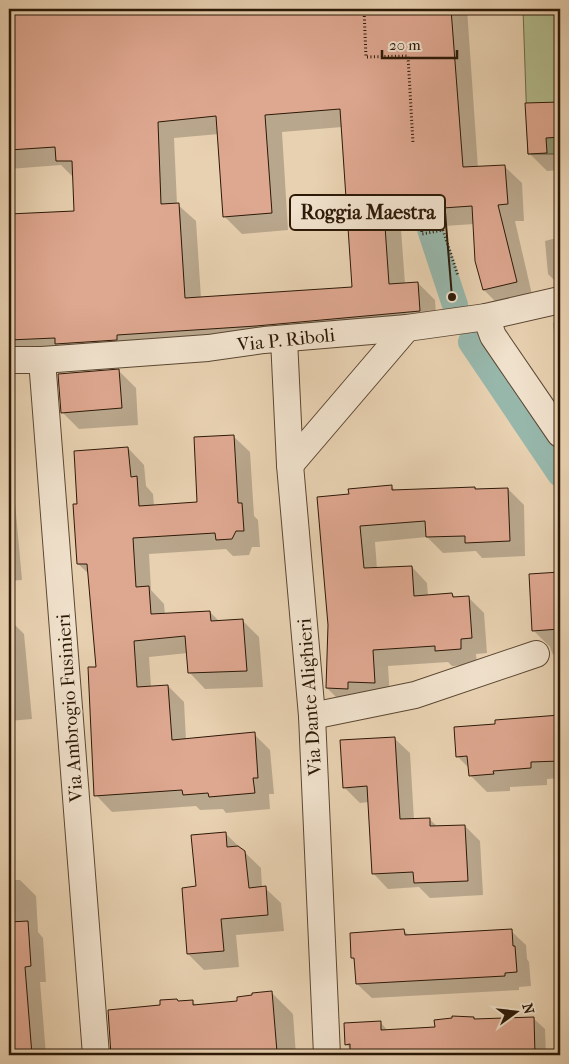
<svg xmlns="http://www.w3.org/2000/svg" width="569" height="1064" font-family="'IM FELL French Canon',serif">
	<rect width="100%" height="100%" fill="#e8d1b1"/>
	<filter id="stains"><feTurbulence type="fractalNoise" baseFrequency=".004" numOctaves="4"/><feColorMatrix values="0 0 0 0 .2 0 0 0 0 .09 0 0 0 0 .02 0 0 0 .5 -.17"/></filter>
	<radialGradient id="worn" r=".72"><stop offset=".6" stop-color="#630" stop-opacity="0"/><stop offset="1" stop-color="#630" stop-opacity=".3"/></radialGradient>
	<polygon fill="#b3bc8e" stroke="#706a4a" points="523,9 560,9 560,154 528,154"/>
	<g fill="#0003" fill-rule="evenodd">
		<path d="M9,9H467L478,168L504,166L522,183L524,221H515L533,299L501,307L484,290L474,224L401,229L405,284L418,283L435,300L437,328L9,358V215L76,212L74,178L61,165L9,169ZM342,127L353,288L201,298L196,221L177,204L174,138L219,134L225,217L242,234L288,230L282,132Z"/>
		<polygon points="527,104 560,104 560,170 547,171 529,153"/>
		<polygon points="560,237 560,286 548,274 545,241"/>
		<polygon points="560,321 560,362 557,359 553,323"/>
		<polygon points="119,371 136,388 138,425 79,429 62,412"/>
		<polygon points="9,403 12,447 10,447 22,580 9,581"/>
		<polygon points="233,436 250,452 254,516 258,520 260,547 252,547 249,555 233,556 226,549 149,554 151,590 164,604 165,615 210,612 220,622 243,621 259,637 263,687 205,689 189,672 188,653 149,657 151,687 168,686 184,702 186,740 254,734 270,750 274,794 269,794 270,809 226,813 223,809 200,810 196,806 112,812 96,795 97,668 89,574 78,564 78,505 128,448 144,465 146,486 153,494 154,506 198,503"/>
		<polygon points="391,486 396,491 475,488 477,490 508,489 524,505 525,556 482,558 476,551 443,553 427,537 375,542 377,569 412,567 427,583 428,596 452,594 456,598 468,597 484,613 487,653 476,654 477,664 452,666 448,662 388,666 390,698 343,704 327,688 350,495"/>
		<polygon points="560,573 560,661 552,653 550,647 533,630 530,575"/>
		<polygon points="9,619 24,634 32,719 9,721"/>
		<polygon points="560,715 560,778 547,779 547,785 510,787 510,791 487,792 470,775 469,768 457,756 497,726 544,717 544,716"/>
		<polygon points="394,738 410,753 414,820 429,819 438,827 465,826 480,841 483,895 430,898 419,887 388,889 373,873 369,802 360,803 345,788"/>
		<polygon points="225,833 261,868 262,888 265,888 281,903 284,931 236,935 239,967 204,970 188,954 197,887"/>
		<polygon points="9,880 20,880 36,896 38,932 43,938 46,982 40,982 46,1055 9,1055"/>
		<polygon points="404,931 410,936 511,931 526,945 527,959 529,962 531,986 519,987 519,990 372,998 357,984 356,962 352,958"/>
		<polygon points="272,993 293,1014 296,1055 112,1055 109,1011 161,1007 192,1001 197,1006 239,1003"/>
		<polygon points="473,1018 475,1020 533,1018 545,1029 546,1055 351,1055 351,1049 346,1044 380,1022 388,1031 437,1029"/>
	</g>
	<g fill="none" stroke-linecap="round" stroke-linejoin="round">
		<g stroke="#97b7ab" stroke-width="26">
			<polyline points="425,214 455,305"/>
			<polyline points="471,342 560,474"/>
		</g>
	</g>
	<g fill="#dea790" stroke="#2c1907" fill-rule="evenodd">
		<path d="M9,9H451L463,167L505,165L508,204L498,205L517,282L483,290L475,261L472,206L384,212L389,284L418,282L420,311L256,326L117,335V340L55,344V338L9,340V214L74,211L72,161H56L55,147L9,150ZM340,109L352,287L185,298L179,203L161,204L158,122L216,116L223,217L272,213L265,115Z"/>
		<polygon points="560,102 560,137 546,138 547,153 528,154 525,103"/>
		<polygon points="119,369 122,408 61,413 58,374"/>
		<polygon points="234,435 238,503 242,503 244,531 236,531 232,539 216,540 215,533 133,538 136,587 149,586 151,614 210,611 211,621 243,619 247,671 188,673 185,636 134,641 137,687 168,685 172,740 255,732 258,778 253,778 255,793 209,797 208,793 183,795 182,790 94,796 88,667 96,667 87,564 77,564 73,504 77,504 74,451 128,447 131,477 137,476 139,506 197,502 194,437"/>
		<polygon points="392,485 392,490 475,487 475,489 508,488 510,541 465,543 465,536 426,537 425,521 360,526 364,568 412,566 414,596 452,593 453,597 469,596 472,638 461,639 461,649 435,651 435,646 373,650 375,683 348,682 348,689 326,688 328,625 317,497 349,494 348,489"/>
		<polygon points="560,572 560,629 532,631 529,574"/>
		<polygon points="560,715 560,761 531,762 531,768 493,771 494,774 469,776 467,756 456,757 454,727 495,724 495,720"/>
		<polygon points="395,737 400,819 430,818 430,826 465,825 468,881 414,883 413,872 372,874 367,786 343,788 340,740"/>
		<polygon points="226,832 227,847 238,846 245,851 249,888 266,886 268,915 221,919 224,951 187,954 182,888 196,886 191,835"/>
		<polygon points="28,921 31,966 25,967 32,1055 9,1055 9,922"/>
		<polygon points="404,929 405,935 512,929 513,946 515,946 517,972 505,973 505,976 356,984 354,958 351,958 350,933"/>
		<polygon points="272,991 277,1052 246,1055 111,1055 108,1010 160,1005 160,1000 177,999 178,1001 193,1000 193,1005 237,1001 237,997 252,995 252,993"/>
		<polygon points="452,1016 474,1017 474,1019 534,1017 535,1055 350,1055 350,1044 345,1045 344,1023 381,1021 381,1030 435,1027 434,1020 452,1018"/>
	</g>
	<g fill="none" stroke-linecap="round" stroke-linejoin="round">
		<g stroke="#5b4732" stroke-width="28">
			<g id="street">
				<polyline points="486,317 493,336 560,434"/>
				<polyline points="284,339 290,465 312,716 327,1055"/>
				<polyline points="9,360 42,360 208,348 264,340 407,328 486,317 560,300"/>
				<polyline points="42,360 96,1055"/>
				<polyline points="290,465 407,328"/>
				<polyline points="312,716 415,695 536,654"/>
			</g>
		</g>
		<g stroke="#2c1907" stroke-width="3" stroke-dasharray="1 2.5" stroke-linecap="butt">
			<polyline points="364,9 366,57 408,56 413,143"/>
			<polyline points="420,210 422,234 443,230 458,276"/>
		</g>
		<use href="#street" stroke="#f0e1cc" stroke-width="26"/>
	</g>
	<g text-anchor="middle" stroke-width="4" stroke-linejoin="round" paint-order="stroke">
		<g font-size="19" fill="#2c1907" stroke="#f0e1cc">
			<text transform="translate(286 339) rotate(-6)" y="7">Via P. Riboli</text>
			<text transform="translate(309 697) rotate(-94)" y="7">Via Dante Alighieri</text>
			<text transform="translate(69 708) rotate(-94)" y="7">Via Ambrogio Fusinieri</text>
		</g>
	</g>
	<path fill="none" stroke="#2c1907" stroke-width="2" d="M452 297L445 212"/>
	<circle fill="#2c1907" stroke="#f0e1cc" stroke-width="2" cx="452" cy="297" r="5"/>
	<rect fill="#f0e1cc" stroke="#2c1907" stroke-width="2" x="290" y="195" width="155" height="35" rx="5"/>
	<g font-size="20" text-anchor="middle" font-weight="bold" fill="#2c1907">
		<text x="368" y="219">Roggia Maestra</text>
	</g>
	<rect width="569" height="1064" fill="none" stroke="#e8d1b1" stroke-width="30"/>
	<rect x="10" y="10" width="549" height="1044" fill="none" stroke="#2c1907" stroke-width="2.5"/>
	<rect x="15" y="15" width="539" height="1034" fill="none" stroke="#2c1907"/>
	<g transform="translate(516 1012) rotate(75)" stroke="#f0e1cc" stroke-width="4" paint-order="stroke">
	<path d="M0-4L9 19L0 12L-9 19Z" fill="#2c1907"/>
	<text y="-8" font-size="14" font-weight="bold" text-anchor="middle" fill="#2c1907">N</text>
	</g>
	<path d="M382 50v8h75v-8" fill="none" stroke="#2c1907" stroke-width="2.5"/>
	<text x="389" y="50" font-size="15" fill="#2c1907" stroke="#f0e1cc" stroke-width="4" paint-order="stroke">20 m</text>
	<rect width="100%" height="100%" filter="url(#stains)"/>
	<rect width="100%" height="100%" fill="url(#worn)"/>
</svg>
